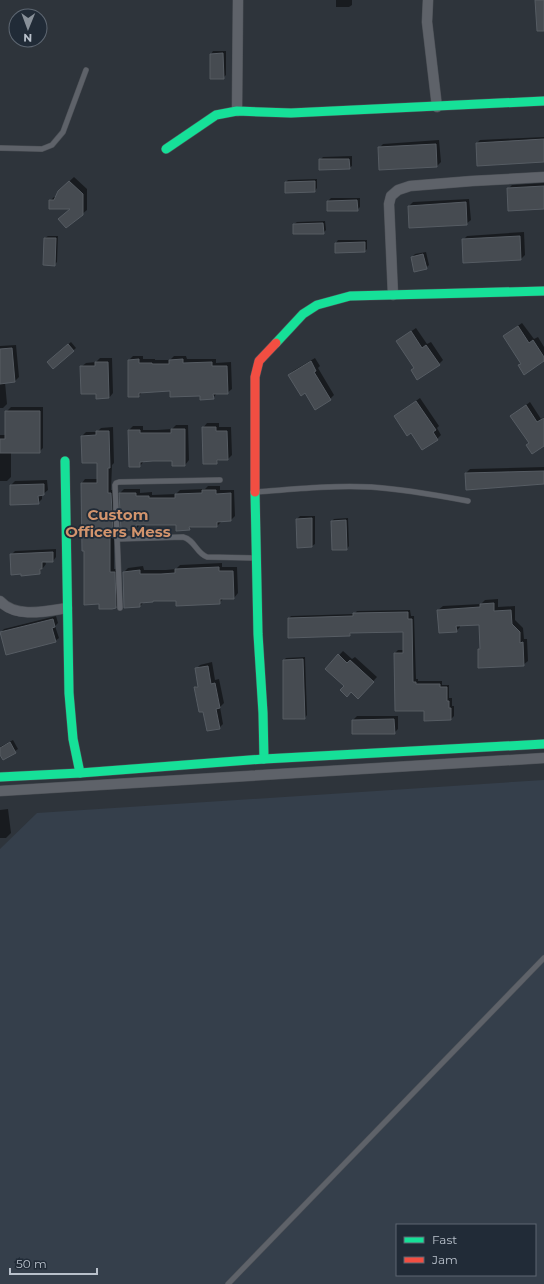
<svg xmlns="http://www.w3.org/2000/svg" width="544" height="1284" font-family="Montserrat,sans-serif">
	<rect width="100%" height="100%" fill="#2e343b"/>
	<path fill="#353f4b" fill-rule="evenodd" d="M544,780V1284H0V849L37,813ZM397,1225H535V1275H397Z"/>
	<g fill="#0007">
		<polygon points="336,0 352,0 352,5 349,7 336,7"/>
		<polygon points="213,51 226,51 226,75 223,78 211,54"/>
		<polygon points="544,137 544,147 477,143 480,140"/>
		<polygon points="439,140 441,162 437,166 379,148 383,144"/>
		<polygon points="352,156 352,166 349,168 320,160 323,157"/>
		<polygon points="74,177 87,189 87,210 82,214 72,208 50,201 54,197 57,197 59,191"/>
		<polygon points="317,179 317,188 315,191 286,182 288,180"/>
		<polygon points="544,183 544,208 508,189 512,185"/>
		<polygon points="331,198 360,198 360,207 357,210 328,210 328,201"/>
		<polygon points="469,199 471,220 466,224 409,206 413,202"/>
		<polygon points="325,221 326,230 323,233 294,224 297,222"/>
		<polygon points="524,232 525,255 521,259 463,240 467,236"/>
		<polygon points="48,236 58,236 57,262 54,265 45,238"/>
		<polygon points="338,240 367,240 367,249 365,251 336,243"/>
		<polygon points="426,252 429,265 426,268 412,257 415,254"/>
		<polygon points="522,323 534,339 538,337 544,347 544,360 519,366 522,363 504,336"/>
		<polygon points="416,328 427,344 431,342 443,360 439,364 415,368 397,341"/>
		<polygon points="71,342 76,348 53,368 51,359"/>
		<polygon points="16,345 19,377 15,381 5,382 7,404 3,408 0,408 0,346"/>
		<polygon points="133,356 143,356 143,359 155,359 155,360 170,360 174,356 186,356 187,359 216,359 216,363 231,362 232,389 227,393 217,393 213,398 201,395 171,390 143,391 139,396 129,396 129,360"/>
		<polygon points="100,358 112,358 113,393 109,398 97,393 81,367 86,363 96,362"/>
		<polygon points="315,358 320,366 318,368 334,395 330,399 305,391 289,375 293,371"/>
		<polygon points="420,398 439,426 437,428 441,435 437,439 411,432 395,416"/>
		<polygon points="530,402 541,419 544,417 544,445 527,445 529,442 512,416"/>
		<polygon points="11,407 43,407 43,448 39,452 11,452 11,477 7,481 0,481 0,435 6,435 6,412"/>
		<polygon points="207,423 219,423 219,427 231,427 232,455 228,459 220,459 216,463 203,428"/>
		<polygon points="176,425 188,425 189,460 185,465 173,460 144,461 140,466 129,430 133,426 143,426 143,430 157,430 172,429"/>
		<polygon points="113,427 114,463 112,465 111,490 115,490 116,526 114,528 114,569 118,569 119,603 116,607 100,603 85,550 82,483 85,479 98,479 98,462 82,436 86,432 97,432 101,428"/>
		<polygon points="544,467 544,483 467,489 466,473 470,469"/>
		<polygon points="47,480 48,490 42,495 42,499 38,503 11,485 15,481"/>
		<polygon points="208,486 220,486 220,490 234,490 235,516 231,520 221,522 217,526 192,526 189,529 177,524 140,525 136,529 120,493 124,489 140,489 140,493 152,492 152,495 176,494 180,490 205,489"/>
		<polygon points="300,516 315,516 315,544 312,546 298,546 297,519"/>
		<polygon points="348,518 349,546 347,549 332,521 334,519"/>
		<polygon points="56,549 56,557 53,561 45,561 46,564 39,573 11,555 15,551"/>
		<polygon points="222,563 222,567 237,567 238,593 234,598 223,599 219,603 177,600 154,600 153,601 144,602 140,606 124,572 128,568 143,566 144,570 166,570 176,569 180,565"/>
		<polygon points="498,599 498,607 515,606 515,620 523,628 524,639 527,639 528,661 523,665 479,649 481,647 480,624 460,625 460,627 456,631 438,610 443,606 481,604 485,600"/>
		<polygon points="410,610 411,616 414,616 416,679 418,679 418,681 442,681 442,685 449,685 449,698 452,698 452,706 454,706 454,716 451,719 425,710 395,653 398,650 404,650 404,631 352,632 350,635 289,618 291,616 354,614 357,611"/>
		<polygon points="56,616 58,623 55,626 59,638 55,641 1,632 4,629"/>
		<polygon points="343,651 352,659 355,657 377,677 358,697 327,668"/>
		<polygon points="305,657 307,715 305,718 284,660 286,658"/>
		<polygon points="212,662 215,680 219,679 224,703 220,707 223,724 219,728 204,710 195,688 199,684 196,669 200,665"/>
		<polygon points="357,716 398,716 398,729 394,733 353,733 353,720"/>
		<polygon points="13,740 18,749 3,759 0,754 0,747"/>
		<polygon points="8,809 11,833 6,838 0,838 0,810"/>
	</g>
	<g fill="#464b51" stroke="#565c63">
		<polygon points="535,0 544,0 544,31 537,31"/>
		<polygon points="223,53 224,79 210,79 210,54"/>
		<polygon points="544,139 544,162 477,166 476,143"/>
		<polygon points="436,144 437,167 379,170 378,147"/>
		<polygon points="319,159 349,159 350,169 319,170"/>
		<polygon points="69,181 83,194 83,215 66,228 58,219 70,209 49,209 49,200 54,200 58,191"/>
		<polygon points="315,181 315,192 285,193 285,182"/>
		<polygon points="544,186 544,209 508,211 507,188"/>
		<polygon points="357,200 358,211 327,211 327,201"/>
		<polygon points="466,202 467,225 409,228 408,206"/>
		<polygon points="323,223 324,234 293,234 293,224"/>
		<polygon points="520,236 521,260 463,263 462,239"/>
		<polygon points="44,238 56,238 55,266 43,265"/>
		<polygon points="365,242 365,252 335,253 335,243"/>
		<polygon points="423,254 427,269 414,272 411,257"/>
		<polygon points="518,326 529,343 533,340 544,357 544,361 524,375 518,365 521,364 503,336"/>
		<polygon points="411,331 422,348 426,345 440,365 417,380 411,370 414,368 396,341"/>
		<polygon points="68,344 74,351 53,369 47,362"/>
		<polygon points="12,348 15,382 0,384 0,349"/>
		<polygon points="139,359 139,363 152,363 152,364 169,364 169,360 183,359 183,363 212,362 212,366 227,366 228,394 213,394 214,399 200,400 200,396 170,397 170,391 139,393 139,397 128,397 128,360"/>
		<polygon points="311,361 316,371 314,372 331,400 315,410 305,393 301,396 288,375"/>
		<polygon points="95,362 108,362 109,398 96,399 96,394 81,394 80,366 95,366"/>
		<polygon points="416,401 436,430 433,432 438,440 422,450 411,433 407,436 394,416"/>
		<polygon points="526,405 537,422 544,418 544,446 532,454 526,445 529,443 510,416"/>
		<polygon points="5,411 40,411 40,453 0,453 0,439 5,439"/>
		<polygon points="202,427 216,427 216,431 227,431 228,460 217,460 217,464 203,464"/>
		<polygon points="171,429 185,429 185,466 172,466 172,461 153,461 140,462 140,467 129,467 128,430 140,430 140,433 171,433"/>
		<polygon points="96,431 109,431 110,468 108,468 108,493 111,493 113,530 110,531 110,572 115,572 116,608 112,609 99,609 99,604 84,605 84,551 82,551 81,483 97,483 97,463 82,463 81,436 96,435"/>
		<polygon points="544,471 544,484 466,490 465,473"/>
		<polygon points="44,484 44,495 38,496 39,504 10,505 10,485"/>
		<polygon points="202,490 216,490 216,494 231,493 231,521 217,522 217,527 189,527 190,530 176,531 176,525 136,525 136,530 121,530 119,493 136,493 136,496 149,496 149,498 175,498 175,494 202,493"/>
		<polygon points="312,518 312,547 297,548 296,519"/>
		<polygon points="346,520 347,550 332,550 331,521"/>
		<polygon points="53,552 53,562 42,562 42,569 40,569 40,574 21,576 21,574 11,575 10,554"/>
		<polygon points="219,567 219,571 233,571 234,599 220,599 220,604 176,606 176,601 153,601 153,602 140,603 140,607 124,608 123,572 140,570 140,574 161,574 175,573 175,569"/>
		<polygon points="494,603 494,611 511,610 512,624 520,632 520,643 523,642 524,666 478,668 478,649 480,649 479,625 456,626 457,632 439,633 437,610 480,607 480,604"/>
		<polygon points="408,612 408,619 412,619 413,682 416,682 416,684 440,684 440,687 447,687 447,701 449,701 449,708 451,708 451,720 424,721 424,711 395,711 394,653 403,653 403,632 350,633 350,636 288,638 288,618 353,616 353,613"/>
		<polygon points="53,619 55,627 52,628 56,642 6,655 0,632"/>
		<polygon points="338,654 347,663 350,660 374,682 358,699 351,692 347,697 340,690 344,686 325,669"/>
		<polygon points="303,659 305,719 283,719 283,660"/>
		<polygon points="208,666 211,684 215,683 220,708 216,709 220,729 207,731 203,712 199,712 194,687 198,687 195,668"/>
		<polygon points="394,719 395,734 352,734 352,720"/>
		<polygon points="10,742 16,753 3,760 0,755 0,748"/>
	</g>
	<g fill="none" stroke-linecap="round" stroke-linejoin="round">
		<g stroke="#4c5056" stroke-width="6">
			<g id="lane">
				<polyline points="0,148 42,149 52,145 63,132 86,70"/>
				<path d="M256,492C294,489 333,485 371,487C403,489 436,495 468,501"/>
				<path d="M117,539L183,537C195,540 196,553 207,557L255,558"/>
				<polyline points="120,608 115,485 116,483 119,482 220,480"/>
				<polyline points="228,1284 544,958"/>
			</g>
		</g>
		<g stroke="#4c5056" stroke-width="11">
			<g id="street">
				<polyline points="428,0 427,22 437,107"/>
				<polyline points="237,111 238,0"/>
				<polyline points="393,295 389,204 391,196 398,190 410,186 472,181 544,177"/>
				<path d="M0,601C16,619 47,611 67,608"/>
				<polyline points="0,791 544,758"/>
			</g>
		</g>
		<g stroke="#4c5056" stroke-width="10">
			<g id="fast">
				<polyline points="166,149 216,115 237,111 291,113 544,101"/>
				<polyline points="276,343 303,314 317,305 350,296 544,291"/>
				<polyline points="65,461 69,693 73,739 80,773"/>
				<polyline points="255,492 258,634 263,713 264,759"/>
				<polyline points="0,777 80,773 264,759 544,744"/>
			</g>
		</g>
		<g stroke="#4c5056" stroke-width="10">
			<polyline id="jam" points="255,492 255,377 259,361 276,343"/>
		</g>
		<use href="#lane" stroke="#5e6269" stroke-width="5"/>
		<use href="#street" stroke="#5e6269" stroke-width="10"/>
		<use href="#fast" stroke="#16e098" stroke-width="9"/>
		<use href="#jam" stroke="#f24e42" stroke-width="9"/>
	</g>
	<g text-anchor="middle" stroke-width="3.5" stroke-linejoin="round" paint-order="stroke">
		<g font-size="15" font-weight="bold" fill="#d2946d" stroke="#212b37">
			<text x="118" y="520">Custom<tspan x="118" dy="17">Officers Mess</tspan></text>
		</g>
	</g>
	<rect x="396" y="1224" width="140" height="52" fill="#212b37" stroke="#5e6772"/>
	<rect x="404" y="1237" width="20" height="6" fill="#16e098" stroke="#5e6772"/>
	<text x="432" y="1244" font-size="12" fill="#b9c1cb">Fast</text>
	<rect x="404" y="1257" width="20" height="6" fill="#f24e42" stroke="#5e6772"/>
	<text x="432" y="1264" font-size="12" fill="#b9c1cb">Jam</text>
	<g transform="translate(28 28) rotate(181)"><circle r="19" fill="#212b37" stroke="#5e6772"/>
	<path d="M0-3L7 15L0 10L-7 15Z" fill="#889099"/>
	<text y="-6" font-size="11" font-weight="bold" text-anchor="middle" fill="#b9c1cb">N</text>
	</g>
	<path d="M10 1268v6h87v-6" fill="none" stroke="#b9c1cb" stroke-width="2"/>
	<text x="16" y="1268" font-size="12" fill="#b9c1cb" stroke="#212b37" stroke-width="3" paint-order="stroke">50 m</text>
</svg>
